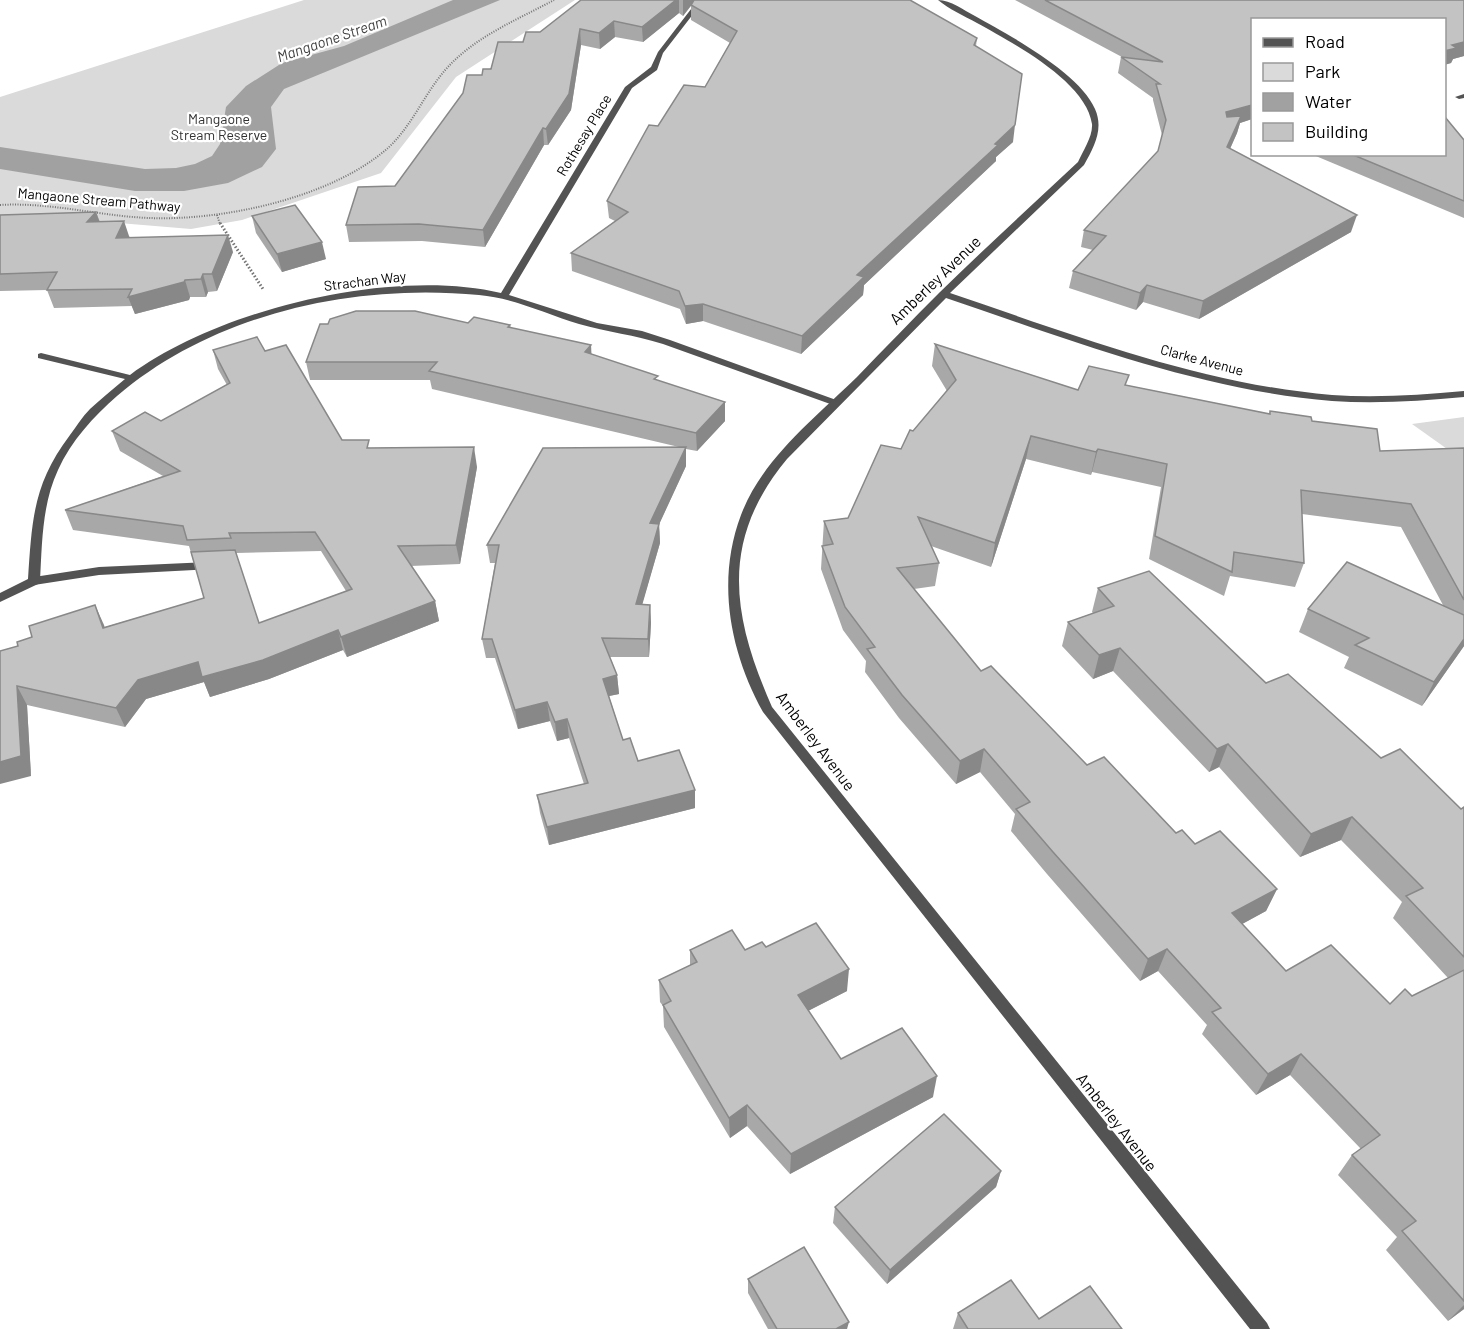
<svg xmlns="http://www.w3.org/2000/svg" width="1464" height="1329" font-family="Barlow,sans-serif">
	<rect width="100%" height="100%" fill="#fff"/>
	<g fill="#dadada">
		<polygon points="304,0 575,0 456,77 381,173 242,220 191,229 11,214 0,216 0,97"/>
		<polygon points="1464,417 1464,461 1412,424"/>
	</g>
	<polygon fill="#a1a1a1" points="453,0 500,0 284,89 271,107 276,149 262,167 228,183 184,191 135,191 0,169 0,147 145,169 176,168 195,164 212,156 220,144 226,107 246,86 282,63 344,46"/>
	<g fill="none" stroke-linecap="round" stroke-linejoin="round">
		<g stroke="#757575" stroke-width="2" stroke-dasharray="1 1.5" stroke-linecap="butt">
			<path d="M0,205C51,202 99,216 149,218C223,221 331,198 388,148C413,125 425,92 447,68C476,36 517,20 554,0"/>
			<polyline points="217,215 220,224"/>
		</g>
		<polyline stroke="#757575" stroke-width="3" stroke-dasharray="1.5 2" stroke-linecap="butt" points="220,223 263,289"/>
		<polygon fill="#535353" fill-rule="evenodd" points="209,562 213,563 215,566 213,569 99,575 34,585 28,581 34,577 99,567"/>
		<g fill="#535353" fill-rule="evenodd">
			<path d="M698,0H704L663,53L657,70L632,88L509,295L597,323L642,331L670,340L839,401V405H833L663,344C635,335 607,332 579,324C546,314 514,298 479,295C354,283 214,313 117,396C94,416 71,441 58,470C42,504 42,544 40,581L38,584L0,602V593L28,579C32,520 33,484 70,435C76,427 82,417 90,409C101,399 113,389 125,379L38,358V354L41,353L130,375C219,309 393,267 501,293L625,87L651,67L658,52Z"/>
			<polygon points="1464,94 1464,98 1459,99 1455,97"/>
		</g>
		<path fill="#535353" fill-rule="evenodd" d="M938,0C951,0 963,10 975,16C1009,35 1080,73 1095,109C1104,129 1094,147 1084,165L950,293C1074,335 1201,384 1332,395C1377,398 1420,395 1464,391V397C1420,401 1377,404 1332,401C1199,390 1071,340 946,298L787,459C719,541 732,616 772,707L1267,1323L1270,1329H1250L763,712C730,652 716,581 741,515C762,459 815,418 857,377C884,349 912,320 939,293C984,249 1032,205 1078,162C1083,151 1093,136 1092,124C1086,81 1011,42 977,23C964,16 949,9 938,0Z"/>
	</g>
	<g fill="#a8a8a8" fill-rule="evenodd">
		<polygon points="581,0 910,0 977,38 976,46 1013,142 996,157 996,161 864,285 863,295 801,354 703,321 686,324 680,309 572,271 571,253 615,221 609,218 607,201 658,126 705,87 730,43 691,20 691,6 683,16 679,13 643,42 615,37 600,49 581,45 571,110 548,145 544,145 485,247 422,241 349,242 346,225 395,186 482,75 523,42 540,32"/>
		<polygon points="1015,0 1464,0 1464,56 1453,59 1451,63 1444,65 1444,20 1252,20 1252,119 1240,123 1237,133 1230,149 1351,232 1199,319 1143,302 1136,310 1069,288 1073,271 1093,250 1081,247 1084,230 1158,151 1162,135 1153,100 1153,98 1118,73 1121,57 1122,57"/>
		<polygon points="1464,140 1464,218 1311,154 1444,154"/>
		<polygon points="96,212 100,222 130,237 233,252 217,291 208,292 206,297 190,297 189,300 135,314 132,306 54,308 47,290 0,291 0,215"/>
		<polygon points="252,216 326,259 282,272 256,233"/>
		<polygon points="468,323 510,325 511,328 591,354 658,381 725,402 725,421 697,451 686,449 686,466 659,524 660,543 642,604 650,605 651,623 649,657 610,657 617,675 619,694 609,696 623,740 638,761 695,790 695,808 549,845 540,813 537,795 584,784 569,738 557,741 550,721 518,729 495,658 486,658 482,639 495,563 490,563 487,545 679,447 432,389 430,380 310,380 306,362"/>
		<polygon points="935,344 1078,390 1126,385 1269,414 1270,411 1312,421 1380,451 1464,448 1464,646 1422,706 1344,668 1349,657 1299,632 1308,609 1443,605 1401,527 1302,514 1304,563 1295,587 1230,576 1224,596 1149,559 1161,487 1092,472 1091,475 1026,459 991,567 931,546 939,563 935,586 914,589 981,671 1087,765 1176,833 1277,889 1266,911 1242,924 1286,971 1390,1004 1412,996 1448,978 1393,918 1402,902 1341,840 1300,857 1219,767 1209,772 1113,671 1093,679 1062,646 1068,622 1093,613 1092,612 1098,588 1266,683 1461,809 1464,807 1464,1309 1448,1321 1386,1250 1397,1237 1338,1175 1352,1155 1361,1149 1290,1075 1256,1095 1202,1034 1207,1025 1158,971 1140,981 1047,874 1011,831 1015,814 980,772 956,784 899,718 865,672 866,661 843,630 821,569 824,521 848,518 901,449 913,431 947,391 932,366"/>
		<path d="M213,350L265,351L342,440L370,448L477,467L460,564L411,566L435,601L439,621L347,657L343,650L269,679L210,697L204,682L146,699L125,727L27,705L31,776L0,651L105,627L204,598L189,546L73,530L65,510L163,476L120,451L112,431L161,421L227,385L218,369ZM321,551L346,591L259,623L236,553Z"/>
		<polygon points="766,947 847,991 808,1011 841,1059 933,1097 790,1174 747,1126 730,1138 664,1027 663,1006 660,1002 659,980 690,965 690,950 745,950"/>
		<polygon points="1001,1171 996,1187 887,1284 833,1223 835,1207"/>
		<polygon points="748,1279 847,1329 768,1329 748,1293"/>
		<polygon points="958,1313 1039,1319 1122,1329 953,1329"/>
	</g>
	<g fill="#888">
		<polygon points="676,0 679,0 679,13 643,42 642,27"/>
		<polygon points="683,0 695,0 683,16"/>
		<polygon points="614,21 615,37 600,49 599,33"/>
		<polygon points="580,29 581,45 571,110 548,145 546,129"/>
		<polygon points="1464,42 1464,56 1453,59 1451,63 1444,65 1444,51 1452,45"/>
		<polygon points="1252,105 1252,119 1240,123 1237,133 1223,164 1222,128 1226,112"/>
		<polygon points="1015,125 1013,142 996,157 996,161 864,285 863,295 801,354 802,336 857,275"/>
		<polygon points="543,128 544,145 485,247 483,230"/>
		<polygon points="96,212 102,229 87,222"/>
		<polygon points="1357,215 1351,232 1199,319 1203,301"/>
		<polygon points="124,221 130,239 116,238"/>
		<polygon points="228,235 233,252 217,291 212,274"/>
		<polygon points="322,242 326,259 282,272 277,254"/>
		<polygon points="203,274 208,292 206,297 201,279"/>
		<polygon points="185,280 190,297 189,300 135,314 128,297"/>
		<polygon points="1147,285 1143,302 1136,310 1140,293"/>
		<polygon points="703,304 703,321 686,324 685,306"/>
		<polygon points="591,345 592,363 585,352"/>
		<polygon points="725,402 725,421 697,451 696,433"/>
		<polygon points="1031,436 1026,459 991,567 995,543"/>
		<polygon points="474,447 477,467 460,564 456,545"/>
		<polygon points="686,447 686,466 651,542 650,523"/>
		<polygon points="1098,449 1092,472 1091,475 1096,452"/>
		<polygon points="659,524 660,543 637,623 636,604"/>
		<polygon points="435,601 439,621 347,657 341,637"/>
		<polygon points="95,605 104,625 111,647 103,628"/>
		<polygon points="650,605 651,623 649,657 648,639"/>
		<polygon points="338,630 343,650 269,679 210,697 204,682 146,699 125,727 116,708 138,680 198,662"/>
		<polygon points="1464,639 1464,646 1422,706 1434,682"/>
		<polygon points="1120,648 1113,671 1093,679 1099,655"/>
		<polygon points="617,675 619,694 604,697 603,679"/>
		<polygon points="17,686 27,705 31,776 0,784 0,762"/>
		<polygon points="547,702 550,721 518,729 515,710"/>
		<polygon points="567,719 569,738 557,741 555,722"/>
		<polygon points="1228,744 1219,767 1209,772 1217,749"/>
		<polygon points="984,749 980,772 956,784 960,761"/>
		<polygon points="695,790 695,808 549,845 547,827"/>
		<polygon points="1352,817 1341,840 1300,857 1311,834"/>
		<polygon points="1277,889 1266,911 1222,935 1232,913"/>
		<polygon points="1167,949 1158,971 1140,981 1148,959"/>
		<polygon points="849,969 847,991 796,1017 798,995"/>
		<polygon points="1301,1054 1290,1075 1256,1095 1268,1074"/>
		<polygon points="937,1076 933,1097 790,1174 791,1154"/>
		<polygon points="747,1105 747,1126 730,1138 729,1118"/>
		<polygon points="1001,1171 996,1187 887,1284 890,1270"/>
		<polygon points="1464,1305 1464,1309 1448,1321"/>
		<polygon points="849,1322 847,1329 836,1329"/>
	</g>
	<g fill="#c3c3c3" stroke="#888" stroke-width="1.5">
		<polygon points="581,0 676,0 642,27 614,21 599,33 580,29 569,94 546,129 543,128 483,230 419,224 346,225 358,187 395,186 463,93 467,75 482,75 483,69 491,69 498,42 523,42 526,32 540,32"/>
		<polygon points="694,0 910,0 977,38 974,45 1022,74 1015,125 995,144 998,145 857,275 864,277 802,336 703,304 685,306 679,291 571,253 628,212 607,201 649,125 658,126 684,85 705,87 737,31 691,5"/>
		<polygon points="1045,0 1464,0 1464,42 1452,45 1457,48 1444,51 1444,20 1252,20 1252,105 1226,112 1227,117 1241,116 1227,147 1357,215 1203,301 1147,285 1140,293 1073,271 1106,236 1084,230 1158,151 1166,120 1156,84 1160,84 1121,57 1163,62"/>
		<polygon points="1445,117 1464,140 1464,201 1351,154 1444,154"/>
		<polygon points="295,205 322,242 277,254 252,216"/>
		<polygon points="96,212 87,222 124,221 116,238 228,235 212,274 203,274 201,279 185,280 184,282 128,297 132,289 47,290 57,272 0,274 0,215"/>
		<polygon points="356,311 415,311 468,323 474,317 510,325 508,327 591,345 585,352 658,376 654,379 725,402 696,433 429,371 437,362 306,362 320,324 328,324 330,319"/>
		<polygon points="257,337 265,351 286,345 342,440 369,440 367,448 474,447 456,545 398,546 435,601 341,637 338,630 263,660 202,677 198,662 138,680 116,708 17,686 21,756 0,762 0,651 18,646 17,642 32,637 29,626 95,605 103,628 204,598 191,552 235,550 259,623 352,589 315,532 229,533 231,538 187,540 183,526 65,510 180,471 112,431 145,412 161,421 230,383 213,350"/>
		<polygon points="935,344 1078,390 1089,366 1129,375 1125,385 1270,414 1270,411 1311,417 1312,421 1377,429 1380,451 1464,448 1464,600 1411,504 1301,490 1304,563 1234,552 1232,572 1155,536 1167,464 1098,449 1096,452 1031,436 995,543 918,517 939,563 897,568 981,671 991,666 1087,765 1104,757 1176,833 1182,830 1195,844 1220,831 1277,889 1232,913 1286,971 1331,945 1390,1004 1405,989 1412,996 1464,970 1464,1301 1402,1231 1416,1221 1352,1155 1380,1135 1301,1054 1268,1074 1212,1012 1221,1008 1167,949 1148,959 1053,852 1016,809 1030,802 984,749 960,761 902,695 867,649 875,647 845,607 822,546 833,544 824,521 848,518 881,445 901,449 910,430 913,431 956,380"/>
		<polygon points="686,447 650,523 659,524 636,604 650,605 648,639 602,638 617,675 603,679 623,740 630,738 638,761 679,750 695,790 547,827 537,795 588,783 567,719 555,722 547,702 515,710 492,639 482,639 499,545 487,545 543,448"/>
		<polygon points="1347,562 1464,615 1464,639 1434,682 1355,645 1369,638 1308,609"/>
		<polygon points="1149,571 1266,683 1288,674 1381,758 1400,749 1461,809 1464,807 1464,957 1406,896 1423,888 1352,817 1311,834 1228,744 1217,749 1120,648 1099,655 1068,622 1114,606 1098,588"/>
		<polygon points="816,923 849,969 798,995 841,1059 902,1028 937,1076 791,1154 747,1105 729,1118 663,1005 671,1001 659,980 697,962 690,950 732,930 745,950 762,942 766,947"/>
		<polygon points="944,1114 1001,1171 890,1270 835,1207"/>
		<polygon points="804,1247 849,1322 836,1329 777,1329 748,1279"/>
		<polygon points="1011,1280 1039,1319 1090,1286 1122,1329 968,1329 958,1313"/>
	</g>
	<g text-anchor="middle" stroke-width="4.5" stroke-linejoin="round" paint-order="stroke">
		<g font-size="14" fill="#313131" stroke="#fff">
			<text x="219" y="124">Mangaone<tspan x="219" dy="16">Stream Reserve</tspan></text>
		</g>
		<g font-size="14" fill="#000" stroke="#fff">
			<text transform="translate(584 135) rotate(-59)" y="5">Rothesay Place</text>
			<text transform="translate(99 200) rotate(5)" y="5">Mangaone Stream Pathway</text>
			<text transform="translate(365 281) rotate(-7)" y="5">Strachan Way</text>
			<text transform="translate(1202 360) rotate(15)" y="5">Clarke Avenue</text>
		</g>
		<g font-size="15" font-style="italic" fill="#424242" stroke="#fff">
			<text transform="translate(332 39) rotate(-19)" y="5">Mangaone Stream</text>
		</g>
		<g font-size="16" fill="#000" stroke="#fff">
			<text transform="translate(935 280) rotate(-44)" y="6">Amberley Avenue</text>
			<text transform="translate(816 741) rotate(53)" y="6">Amberley Avenue</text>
			<text transform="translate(1117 1122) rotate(52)" y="6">Amberley Avenue</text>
		</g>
	</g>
	<rect x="1251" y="18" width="195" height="138" fill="#ffffff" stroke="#999999" stroke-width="1.5"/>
	<rect x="1263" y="38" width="30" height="9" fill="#535353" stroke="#999999" stroke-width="1.5"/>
	<text x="1305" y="48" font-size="18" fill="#000000">Road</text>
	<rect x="1263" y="63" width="30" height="18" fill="#dadada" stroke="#999999" stroke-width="1.5"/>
	<text x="1305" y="78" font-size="18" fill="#000000">Park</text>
	<rect x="1263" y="93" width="30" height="18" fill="#a1a1a1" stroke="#999999" stroke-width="1.5"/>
	<text x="1305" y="108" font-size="18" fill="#000000">Water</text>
	<rect x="1263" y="123" width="30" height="18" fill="#c3c3c3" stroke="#999999" stroke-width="1.5"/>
	<text x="1305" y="138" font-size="18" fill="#000000">Building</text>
</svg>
